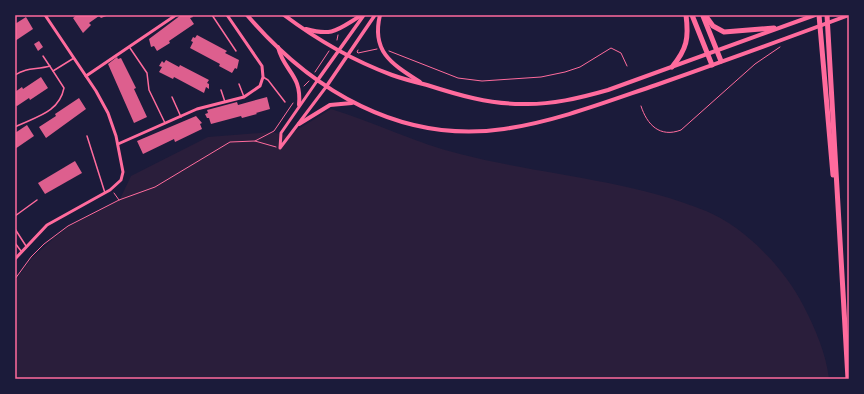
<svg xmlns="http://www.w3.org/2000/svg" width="864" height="394" font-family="'PT Sans',sans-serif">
	<rect width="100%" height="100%" fill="#1b1b3a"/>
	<path fill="#2a1e3b" d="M331,109C374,122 415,143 460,154C541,175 628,179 706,211C745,227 784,268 803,305C815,328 826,353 829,379H15V281L32,258L52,240V238L56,237L66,228L120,199L131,176L208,137L272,132L287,136Z"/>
	<g fill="#dd5f8e">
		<polygon points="77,15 109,15 101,18 99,16 89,23 91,25 83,33 73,18"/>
		<polygon points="181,15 192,15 193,17 190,18 194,24 169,41 170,43 157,51 154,46 151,47 149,39"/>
		<polygon points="26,17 33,29 15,41 15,24"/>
		<polygon points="197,35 227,51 225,53 239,60 237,69 235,68 232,73 219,66 220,64 190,48 193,42 191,41 193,37 195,38"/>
		<polygon points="39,41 43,47 38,51 34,44"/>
		<polygon points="117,57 118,59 121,58 136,88 134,89 147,117 134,123 108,64"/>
		<polygon points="166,60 179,67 180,65 209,80 207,83 209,84 209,89 206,87 204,93 174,77 173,79 159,72 162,67 159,66 162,61 164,63"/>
		<polygon points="41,77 48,88 30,100 29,98 17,106 15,105 15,92 22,87 23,89"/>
		<polygon points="267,97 270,109 256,113 257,114 242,118 241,116 211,124 209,118 207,118 205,114 208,113 207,110 237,102 238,105"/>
		<polygon points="79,98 86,109 46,138 39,127 56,116 55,114"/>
		<polygon points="196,116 202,123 200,124 202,129 175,142 174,139 143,154 137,141"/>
		<polygon points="27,125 34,136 15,149 15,133"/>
		<polygon points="75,161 82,173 45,194 38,183"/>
	</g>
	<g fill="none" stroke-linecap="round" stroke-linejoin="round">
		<g stroke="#ff6b9d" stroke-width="1">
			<polyline points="337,40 338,35"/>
			<polyline points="358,50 357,52 358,53 377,49"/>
			<polyline points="389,51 458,78 482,81 541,77 565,72 580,67 611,48 621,53 627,66"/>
			<polyline points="315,72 329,51"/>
			<polyline points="304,86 309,81"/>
			<path d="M641,106C647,125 660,138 681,130L755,64L780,47"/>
			<polyline points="255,141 274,131 293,103"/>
			<polyline points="114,193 119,200"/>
			<polyline points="15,279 31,257 44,244 68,226 119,200 155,187 230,142 255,141 276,147"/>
		</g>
		<g stroke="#ff6b9d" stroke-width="1.5">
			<polyline points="212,15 236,51"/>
			<polyline points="130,48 147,73 149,90 165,123"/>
			<polyline points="43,56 53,71"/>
			<path d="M15,75C27,67 36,70 50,66"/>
			<polyline points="263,77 268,80 285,102"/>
			<polyline points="239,84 244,97"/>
			<polyline points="221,90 225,102"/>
			<polyline points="172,97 181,117"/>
			<path d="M15,127C35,117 59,113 64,88L53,71L74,58"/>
			<polyline points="87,136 105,193"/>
			<polyline points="15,216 37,200"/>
			<polyline points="15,229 26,246"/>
			<polyline points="15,243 21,251"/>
		</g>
		<g stroke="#ff6b9d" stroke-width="3">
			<polyline points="86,76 176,15"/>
			<polyline points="317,81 281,133 280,148 326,87"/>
			<polyline points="118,144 197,109 244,97 260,86 263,77 262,66 227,15"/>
			<polyline points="15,259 47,225 110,190 121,180 123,172 116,136 108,113 96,91 45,15"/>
		</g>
		<g stroke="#ff6b9d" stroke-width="3.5">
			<polyline points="317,81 364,15"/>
			<polyline points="326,87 375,15"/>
		</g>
		<g stroke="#ff6b9d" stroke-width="4">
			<path d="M247,15C312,91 401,144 504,129C557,121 606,102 656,85C721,62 785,39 849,15"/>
			<path d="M284,15C316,39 354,61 392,75C403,79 415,82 427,85C458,95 489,104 522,104C551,105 580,98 608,90L815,15"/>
			<path d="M380,15C371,52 392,64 420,82"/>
			<path d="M306,29C334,37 338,29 362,15"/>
			<path d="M278,47C284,72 302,74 299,105"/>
			<polyline points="299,124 330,105 352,103"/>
		</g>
		<g stroke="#ff6b9d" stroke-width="5">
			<polyline points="692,15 712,65"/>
			<polyline points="705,15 713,26 724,32 774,28"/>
			<polyline points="819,15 833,175"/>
			<polyline points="827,15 848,379"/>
			<polyline points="703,16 721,61"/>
			<path d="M672,67C687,49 689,38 686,15"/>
		</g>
	</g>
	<rect width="864" height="394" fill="none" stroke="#1b1b3a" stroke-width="32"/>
	<rect x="16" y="16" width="832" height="362" fill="none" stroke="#ff6b9d" stroke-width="1.5"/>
</svg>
